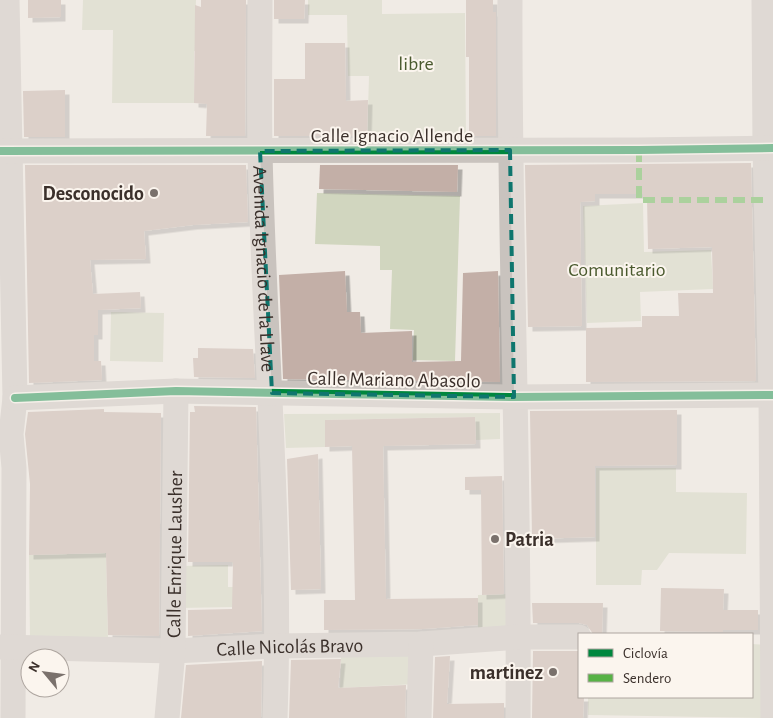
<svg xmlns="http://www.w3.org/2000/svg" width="773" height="718" font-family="'Alegreya Sans',sans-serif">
	<defs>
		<filter id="shadow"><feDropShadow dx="4.5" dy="4.5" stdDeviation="0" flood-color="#0004"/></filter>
	</defs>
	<rect width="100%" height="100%" fill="#f0ebe5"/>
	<g fill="#d1d6bf">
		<polygon points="83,0 196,0 195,34 215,51 194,51 194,103 112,103 113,30 82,30"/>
		<polygon points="308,0 382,0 382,14 465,13 466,138 367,142 369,76 348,76 347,15 308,15"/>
		<polygon points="317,193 460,196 455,361 413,360 414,330 390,329 392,270 380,270 380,246 315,244"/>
		<polygon points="643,203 644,252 711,250 713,289 640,292 641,321 587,323 583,206"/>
		<polygon points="111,312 164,313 163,362 110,361"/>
		<polygon points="500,413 500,439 476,440 475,417 325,420 325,447 286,448 284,414"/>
		<polygon points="596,468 676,468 676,492 747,493 746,554 669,553 657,570 642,570 641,585 596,585"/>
		<polygon points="106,553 108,638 30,640 29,555"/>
		<polygon points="228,565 228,587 235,587 235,607 181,608 180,566"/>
		<polygon points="511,594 507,628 478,628 478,595"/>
		<polygon points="752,644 767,645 765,718 588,715 588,697 752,697"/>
		<polygon points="418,653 417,684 340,688 341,657"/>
	</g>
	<g fill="#c3afa7" filter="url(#shadow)">
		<polygon points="28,0 61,0 61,17 28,18"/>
		<polygon points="201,0 246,0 245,136 206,136 207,104 194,103 195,5 201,7"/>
		<polygon points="274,0 305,0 304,19 274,19"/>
		<polygon points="466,0 493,0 493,12 496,12 496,136 469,136 469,57 466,57"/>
		<polygon points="305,43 345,43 346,101 368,100 367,136 274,136 274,79 305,79"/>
		<polygon points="65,90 65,137 24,137 23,91"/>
		<polygon points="751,163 756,381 586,382 586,328 642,327 642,316 679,316 678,293 713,293 712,247 648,249 647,197 643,197 643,194 595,194 595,201 580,202 582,326 528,327 525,165"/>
		<polygon points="25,165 246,165 248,222 193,225 144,231 146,259 90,260 93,294 140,292 141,308 98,310 98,335 94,335 94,361 101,361 102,380 29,383"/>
		<polygon points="320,165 458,165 457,192 319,189"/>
		<polygon points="345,271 347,312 360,312 361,333 412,331 412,362 461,361 463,273 498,271 500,382 283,379 279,275"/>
		<polygon points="198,348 253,349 255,378 194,377 193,358 198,358"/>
		<polygon points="194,406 256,407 262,631 188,636 188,610 232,609 233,562 188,562 190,412 195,412"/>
		<polygon points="104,409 104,412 161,413 159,636 108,635 106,553 29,555 30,484 25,434 28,412"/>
		<polygon points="677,410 677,465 595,466 595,537 532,539 530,411"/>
		<polygon points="475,417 476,444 383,446 386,599 478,598 478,625 423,629 324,630 324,600 355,600 352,446 325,447 325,420"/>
		<polygon points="318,454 321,589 291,590 287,459"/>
		<polygon points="502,476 504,594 482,595 481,490 465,490 465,477"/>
		<polygon points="661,588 724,589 723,610 758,610 758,630 723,630 723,632 660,631"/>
		<polygon points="532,603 603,603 602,634 593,634 587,625 579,623 533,623"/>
		<polygon points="533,651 579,651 579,697 584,697 583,718 532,718"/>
		<polygon points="450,656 447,704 504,703 504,718 433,718 435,657"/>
		<polygon points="341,659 338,688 406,685 405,718 289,718 291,660"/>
		<polygon points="262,661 261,718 181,718 186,665"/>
	</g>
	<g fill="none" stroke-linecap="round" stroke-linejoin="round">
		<g stroke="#c9c3be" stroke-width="25">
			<polyline points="7,0 15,398 11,434 14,468 13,718"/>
			<path id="s1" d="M260,0C260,50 259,101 260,151C264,340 282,529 275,718"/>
			<path d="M510,0C509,239 520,479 518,718"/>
			<polyline points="764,0 765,148 771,395 773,718"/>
			<polyline points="0,151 639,150 773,148"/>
			<polyline points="15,398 176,391 514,397 773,395"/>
			<path id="s2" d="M0,647L173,651L277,646L421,644L519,637H579"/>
			<path id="s3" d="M167,718L173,651L176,391"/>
			<polyline points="419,718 421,644"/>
		</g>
		<polyline stroke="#57b246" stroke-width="6" stroke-dasharray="12 6" stroke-linecap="butt" points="639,150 639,200 767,200"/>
		<g stroke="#fbf5ee" stroke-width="11">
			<g id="cycleway">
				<polyline points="0,151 639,150 773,148"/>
				<polyline points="15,398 176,391 514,397 773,395"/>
			</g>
		</g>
		<use href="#cycleway" stroke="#00873e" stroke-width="8"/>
	</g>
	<path d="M0 0H773V718H0ZM510,150L514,397L272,393L260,151Z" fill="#f0ebe5" fill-opacity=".55" fill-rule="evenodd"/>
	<path fill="none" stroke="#0f766e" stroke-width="4" stroke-dasharray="10 6" stroke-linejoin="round" d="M510,150L514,397L272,393L260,151Z"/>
	<g fill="#7a716c" stroke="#fbf5ee" stroke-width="2">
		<circle cx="154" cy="193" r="5"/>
		<circle cx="495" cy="539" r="5"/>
		<circle cx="553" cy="672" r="5"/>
	</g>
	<g text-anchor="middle" stroke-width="4" stroke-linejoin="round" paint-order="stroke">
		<g font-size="20" fill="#4a5a2e" stroke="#fbf5ee">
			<text x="416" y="70">libre</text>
			<text x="617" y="276">Comunitario</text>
		</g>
		<g font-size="20" fill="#3b302b" stroke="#fbf5ee">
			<text x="392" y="142">Calle Ignacio Allende</text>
			<text dy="7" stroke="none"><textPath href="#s1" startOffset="269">Avenida Ignacio de la Llave</textPath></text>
			<text transform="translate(394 379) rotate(1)" y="7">Calle Mariano Abasolo</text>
			<text dy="7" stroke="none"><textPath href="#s3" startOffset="164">Calle Enrique Lausher</textPath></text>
			<text dy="7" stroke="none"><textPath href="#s2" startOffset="290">Calle Nicolás Bravo</textPath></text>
		</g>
		<g font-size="20" font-weight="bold" fill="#3b302b" stroke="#fbf5ee" text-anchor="end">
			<text x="144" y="200">Desconocido</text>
			<text x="505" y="546" text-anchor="start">Patria</text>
			<text x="543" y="679">martinez</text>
		</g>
	</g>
	<rect x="578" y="633" width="175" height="65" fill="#fbf5ee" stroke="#aea6a0"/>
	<rect x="588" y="649" width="25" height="8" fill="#00873e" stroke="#aea6a0"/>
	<text x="623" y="658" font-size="15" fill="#3b302b">Ciclovía</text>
	<rect x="588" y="674" width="25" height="8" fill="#57b246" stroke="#aea6a0"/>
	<text x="623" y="683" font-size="15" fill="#3b302b">Sendero</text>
	<g transform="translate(45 673) rotate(299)"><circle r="24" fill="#fbf5ee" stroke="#aea6a0"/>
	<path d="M0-4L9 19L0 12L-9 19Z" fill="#7a716c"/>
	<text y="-8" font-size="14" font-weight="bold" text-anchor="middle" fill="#3b302b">N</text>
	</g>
</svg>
